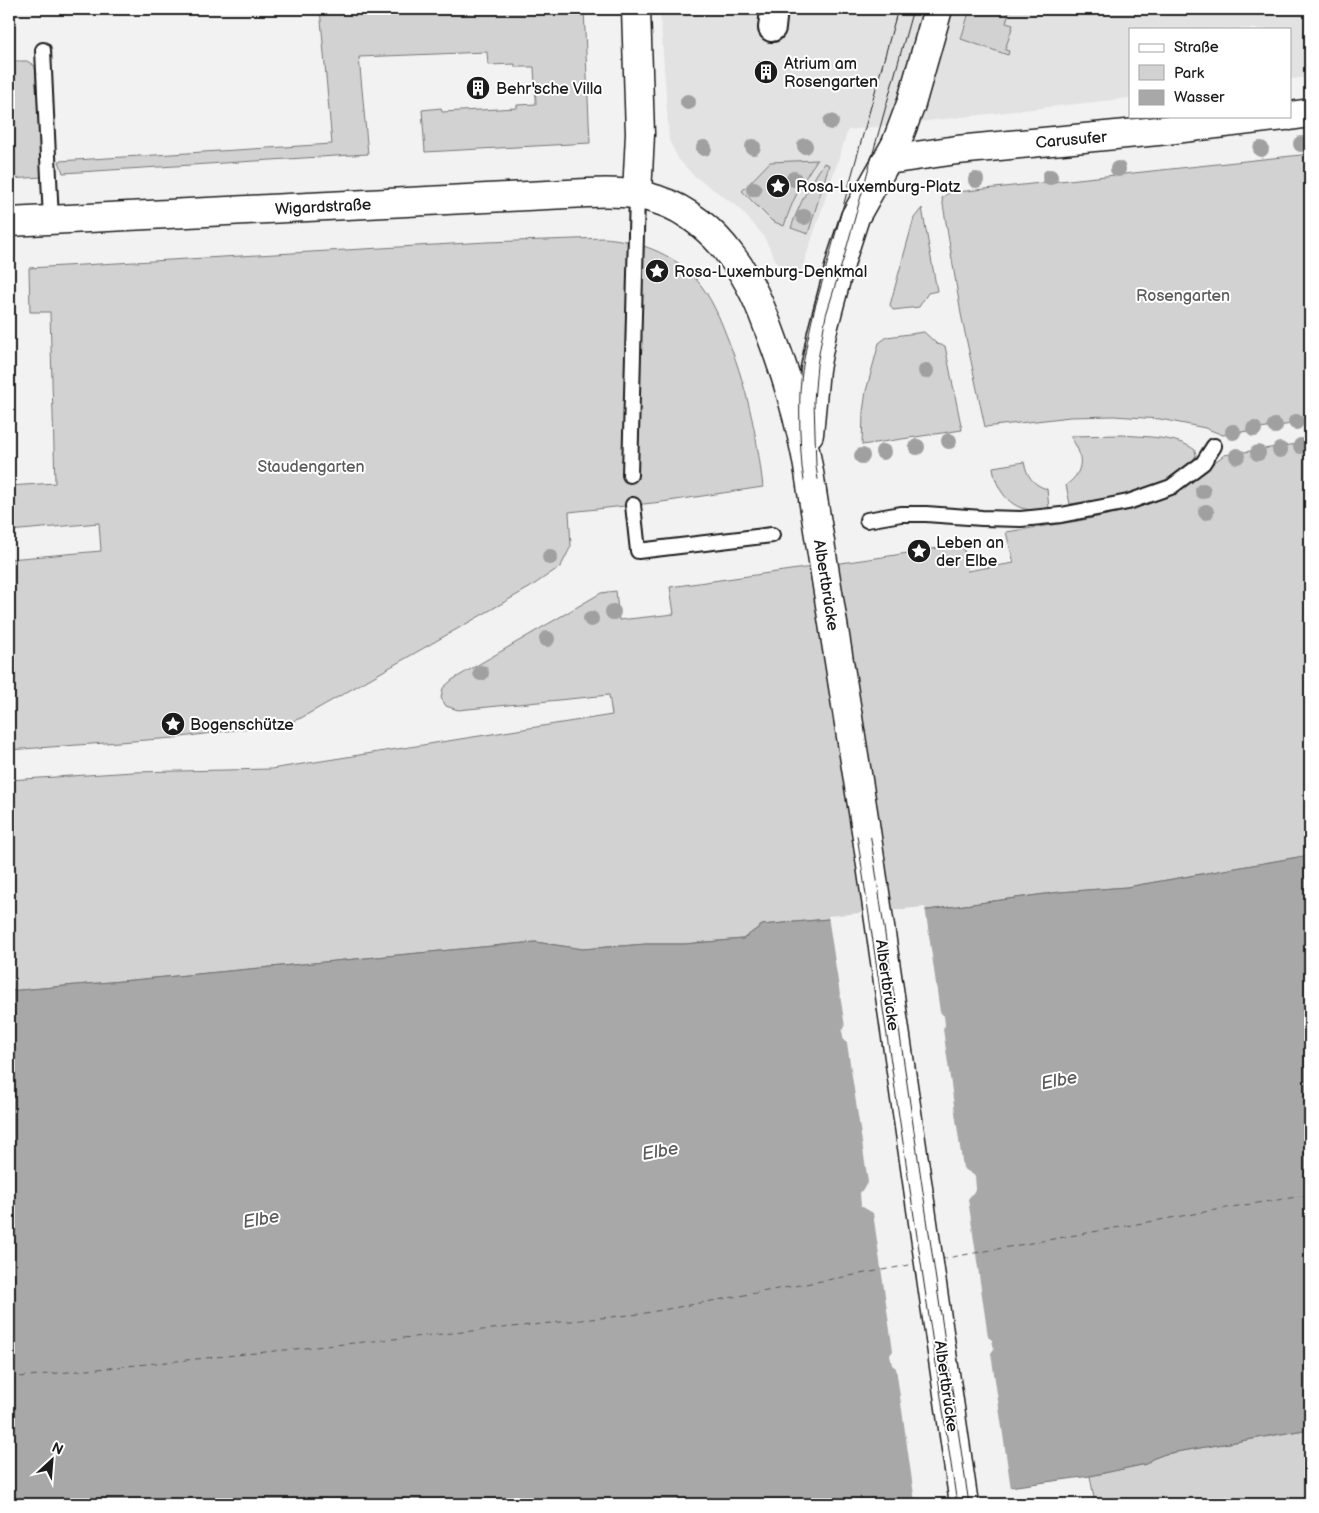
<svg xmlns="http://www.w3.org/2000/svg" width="1319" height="1513" font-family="'Balsamiq Sans',sans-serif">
	<rect width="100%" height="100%" fill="#f2f2f2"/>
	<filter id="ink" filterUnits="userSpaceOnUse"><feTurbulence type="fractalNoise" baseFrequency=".02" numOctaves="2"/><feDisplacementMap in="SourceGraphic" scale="10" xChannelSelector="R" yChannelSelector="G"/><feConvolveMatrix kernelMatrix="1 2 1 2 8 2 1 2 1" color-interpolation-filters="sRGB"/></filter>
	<g filter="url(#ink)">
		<polygon fill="#e2e2e2" points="660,9 1310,9 1310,77 1290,79 1290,29 1130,29 1130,98 848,130 798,281 784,277 763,235 738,207 693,175 679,160 669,140"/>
		<g fill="#d2d2d2" stroke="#777">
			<polygon points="320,9 385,9 385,15 429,13 429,9 492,9 492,10 584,9 590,143 425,152 422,110 441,108 442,112 517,108 517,105 536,104 534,67 515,67 515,64 488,65 487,52 359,57 368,154 63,173 59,161 332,144"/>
			<polygon points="970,9 1010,9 1006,23 1013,25 1005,50 1009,51 1008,55 961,39"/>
			<polygon points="9,61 27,61 35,66 43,177 9,179"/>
			<polygon points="1310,154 1310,421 1223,435 1205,428 1160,419 1114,416 1070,417 985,427 961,314 942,198 948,193"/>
			<path d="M817,160C802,181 792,201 784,226L772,221L742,191L770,162Z"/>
			<path d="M824,163L829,165L808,234L791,228C799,204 810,184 824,163Z"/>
			<polygon points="922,208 937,291 928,293 919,307 893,310 890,305 914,218"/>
			<path d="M604,238C633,240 666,251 688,271C706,287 717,311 725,332C746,383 757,434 763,487L662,502L569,512L571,546L561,566L529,588L301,718L287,723L174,738L9,750V559L101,551L99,523L9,531V486L55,483L50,312H30L29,268L487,242Z"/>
			<polygon points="924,332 937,344 945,346 962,430 862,445 863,412 866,391 879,343 887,337"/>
			<path d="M1122,435C1144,437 1177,436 1195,450L1196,455L1192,463L1169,481L1125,496L1070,504L1066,485C1086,471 1083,454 1070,436Z"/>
			<polygon points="1310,442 1310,855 1127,887 1060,892 928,910 762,925 743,939 684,944 646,944 583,949 535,942 155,978 9,991 9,780 133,772 271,769 612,715 609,695 458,710 446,706 441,698 443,688 452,680 601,593 616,591 619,620 674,614 670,587 883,557 963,544 967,571 1014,563 1006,532 1078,521 1135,509 1174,493 1224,455"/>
			<path d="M1024,462C1027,476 1033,485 1047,489L1049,508C1044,508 1039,510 1033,510C1010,510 995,488 993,467Z"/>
			<polygon points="1310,1429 1310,1504 1095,1504 1090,1476 1146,1464 1152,1459 1165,1454"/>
		</g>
		<polygon fill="#a8a8a8" stroke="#707070" points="1310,855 1310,1429 1165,1454 1152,1459 1146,1464 1090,1476 884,1504 9,1504 9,991 155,978 535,942 583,949 646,944 684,944 743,939 762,925 928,910 1060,892 1127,887"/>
		<polygon fill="#f2f2f2" points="925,907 940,1012 944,1016 945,1025 943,1029 963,1168 975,1176 976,1189 968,1199 988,1337 992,1340 994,1349 991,1353 1011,1489 915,1502 896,1368 892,1365 890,1355 893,1351 873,1213 861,1206 860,1193 868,1182 847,1043 844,1041 842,1031 845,1027 828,916"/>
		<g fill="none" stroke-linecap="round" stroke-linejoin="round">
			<g stroke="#5b5b5b" stroke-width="1" stroke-dasharray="6 5" stroke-linecap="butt">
				<polyline points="941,1259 1238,1206 1310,1195"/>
				<polyline points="9,1378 640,1314 915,1264"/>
			</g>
			<g stroke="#1c1c1c" stroke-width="18">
				<g id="lane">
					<polyline points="43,50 51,220"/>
					<polyline points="630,475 637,194"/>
					<polyline points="633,505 638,551 772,535"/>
					<polyline points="867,520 901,514 926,514 982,518 1021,519 1061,515 1128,502 1171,487 1203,463 1214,446"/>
				</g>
			</g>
			<g stroke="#1c1c1c" stroke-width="30">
				<polyline id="street" points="772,28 774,9"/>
			</g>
			<g stroke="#1c1c1c" stroke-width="31">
				<g id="secondary">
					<polyline points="636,9 640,134 637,194"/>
					<polyline points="1290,116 1310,113"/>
					<polyline points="888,160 957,150 1158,131 1284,116"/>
					<path d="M9,222L587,193C611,192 635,192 658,200C687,209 714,232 732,257C750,280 761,307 771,335C790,385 805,439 812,492"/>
					<polyline points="809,434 815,369 822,333 842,257 855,217 896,144 911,104 938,9"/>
					<polyline points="865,824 964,1504"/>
				</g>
			</g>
			<use href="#lane" stroke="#fff" stroke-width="14"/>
			<use href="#street" stroke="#fff" stroke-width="26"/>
			<use href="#secondary" stroke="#fff" stroke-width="28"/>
			<g stroke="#1c1c1c" stroke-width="1">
				<path d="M898,9L814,311C808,337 802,364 800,391C799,416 800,442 802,467L957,1504"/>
				<polyline points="913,9 844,257 826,315 817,365 814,401 816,466 969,1504"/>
			</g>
			<g stroke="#1c1c1c" stroke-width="31" stroke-linecap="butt">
				<polyline id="secondary-bridge" points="812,492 865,824"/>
			</g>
			<use href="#secondary-bridge" stroke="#fff" stroke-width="28"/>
		</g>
		<g fill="#a0a0a0">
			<circle cx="688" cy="102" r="8"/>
			<circle cx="831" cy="122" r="8"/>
			<circle cx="1301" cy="144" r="8"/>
			<circle cx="805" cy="146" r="8"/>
			<circle cx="753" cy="147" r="8"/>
			<circle cx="704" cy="148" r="8"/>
			<circle cx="1261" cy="149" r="8"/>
			<circle cx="1118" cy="169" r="8"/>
			<circle cx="1050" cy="177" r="8"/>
			<circle cx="794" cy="179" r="8"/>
			<circle cx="976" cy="180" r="8"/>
			<circle cx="754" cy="189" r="8"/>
			<circle cx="804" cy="217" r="8"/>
			<circle cx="926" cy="371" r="8"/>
			<circle cx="1296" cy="422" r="8"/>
			<circle cx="1275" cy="426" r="8"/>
			<circle cx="1254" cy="429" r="8"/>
			<circle cx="1233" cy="432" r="8"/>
			<circle cx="949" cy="441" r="8"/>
			<circle cx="1301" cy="446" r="8"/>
			<circle cx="917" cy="447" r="8"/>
			<circle cx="1280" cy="450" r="8"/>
			<circle cx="883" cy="452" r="8"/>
			<circle cx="1258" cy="453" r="8"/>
			<circle cx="862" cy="456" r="8"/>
			<circle cx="1237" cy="456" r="8"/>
			<circle cx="1203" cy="491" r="8"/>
			<circle cx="1206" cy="512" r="8"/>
			<circle cx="550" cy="557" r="8"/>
			<circle cx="613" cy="612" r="8"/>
			<circle cx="591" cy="619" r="8"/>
			<circle cx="547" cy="639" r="8"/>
			<circle cx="481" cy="673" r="8"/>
		</g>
	</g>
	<defs>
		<g id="building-disc" transform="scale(1.25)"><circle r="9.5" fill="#1c1c1c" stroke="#fff"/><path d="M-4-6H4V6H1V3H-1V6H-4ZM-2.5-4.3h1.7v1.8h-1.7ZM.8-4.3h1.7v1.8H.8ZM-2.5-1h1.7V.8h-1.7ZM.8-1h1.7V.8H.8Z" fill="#fff"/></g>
		<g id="sight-disc" transform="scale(1.25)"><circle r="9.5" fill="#1c1c1c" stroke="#fff"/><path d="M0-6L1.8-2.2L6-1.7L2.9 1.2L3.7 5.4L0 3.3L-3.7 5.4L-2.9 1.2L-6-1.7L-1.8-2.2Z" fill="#fff"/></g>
	</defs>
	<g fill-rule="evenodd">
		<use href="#building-disc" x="766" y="72"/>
		<use href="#building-disc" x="478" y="88"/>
		<use href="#sight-disc" x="778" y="186"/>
		<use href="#sight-disc" x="657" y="271"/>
		<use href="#sight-disc" x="919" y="551"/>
		<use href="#sight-disc" x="173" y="724"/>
	</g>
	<g text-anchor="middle" stroke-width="4" stroke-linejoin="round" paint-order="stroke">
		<g font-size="16" fill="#1c1c1c" stroke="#fff" text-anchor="start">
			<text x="784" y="69">Atrium am<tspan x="784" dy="18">Rosengarten</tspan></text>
			<text x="496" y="94">Behr'sche Villa</text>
			<text x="796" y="192">Rosa-Luxemburg-Platz</text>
			<text x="674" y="277">Rosa-Luxemburg-Denkmal</text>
			<text x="936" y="548">Leben an<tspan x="936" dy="18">der Elbe</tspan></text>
			<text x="190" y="730">Bogenschütze</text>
		</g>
		<g font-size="16" fill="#1c1c1c" stroke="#fff">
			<text transform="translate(1071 139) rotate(-5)" y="6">Carusufer</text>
			<text transform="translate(323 206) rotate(-3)" y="6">Wigardstraße</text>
			<text transform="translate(827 585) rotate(81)" y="6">Albertbrücke</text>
			<text transform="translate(888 985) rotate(82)" y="6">Albertbrücke</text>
			<text transform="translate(947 1386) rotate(82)" y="6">Albertbrücke</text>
		</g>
		<g font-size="16" fill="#5c5c5c" stroke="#fff">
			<text x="1183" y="301">Rosengarten</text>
			<text x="311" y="472">Staudengarten</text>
		</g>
		<g font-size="18" font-style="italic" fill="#5b5b5b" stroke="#fff">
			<text transform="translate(1059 1080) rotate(-11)" y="6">Elbe</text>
			<text transform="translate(660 1151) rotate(-10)" y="6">Elbe</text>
			<text transform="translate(261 1219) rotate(-10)" y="6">Elbe</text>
		</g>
	</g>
	<rect width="1319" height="1513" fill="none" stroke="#fff" stroke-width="30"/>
	<rect x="15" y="15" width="1289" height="1483" fill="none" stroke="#1c1c1c" stroke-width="2" filter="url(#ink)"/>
	<rect x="1129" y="28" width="162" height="90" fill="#ffffff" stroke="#a4a4a4"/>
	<rect x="1139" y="44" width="25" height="8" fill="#ffffff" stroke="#a4a4a4"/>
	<text x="1174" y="52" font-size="15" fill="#1c1c1c">Straße</text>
	<rect x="1139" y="65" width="25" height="15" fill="#d2d2d2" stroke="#a4a4a4"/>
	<text x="1174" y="78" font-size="15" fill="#1c1c1c">Park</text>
	<rect x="1139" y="90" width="25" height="15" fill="#a8a8a8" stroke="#a4a4a4"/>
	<text x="1174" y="102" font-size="15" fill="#1c1c1c">Wasser</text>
	<g transform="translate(52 1460) rotate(26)" stroke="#ffffff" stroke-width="4" paint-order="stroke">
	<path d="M0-4L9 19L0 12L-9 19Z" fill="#1c1c1c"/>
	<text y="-8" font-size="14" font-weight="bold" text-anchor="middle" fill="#1c1c1c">N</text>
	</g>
</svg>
